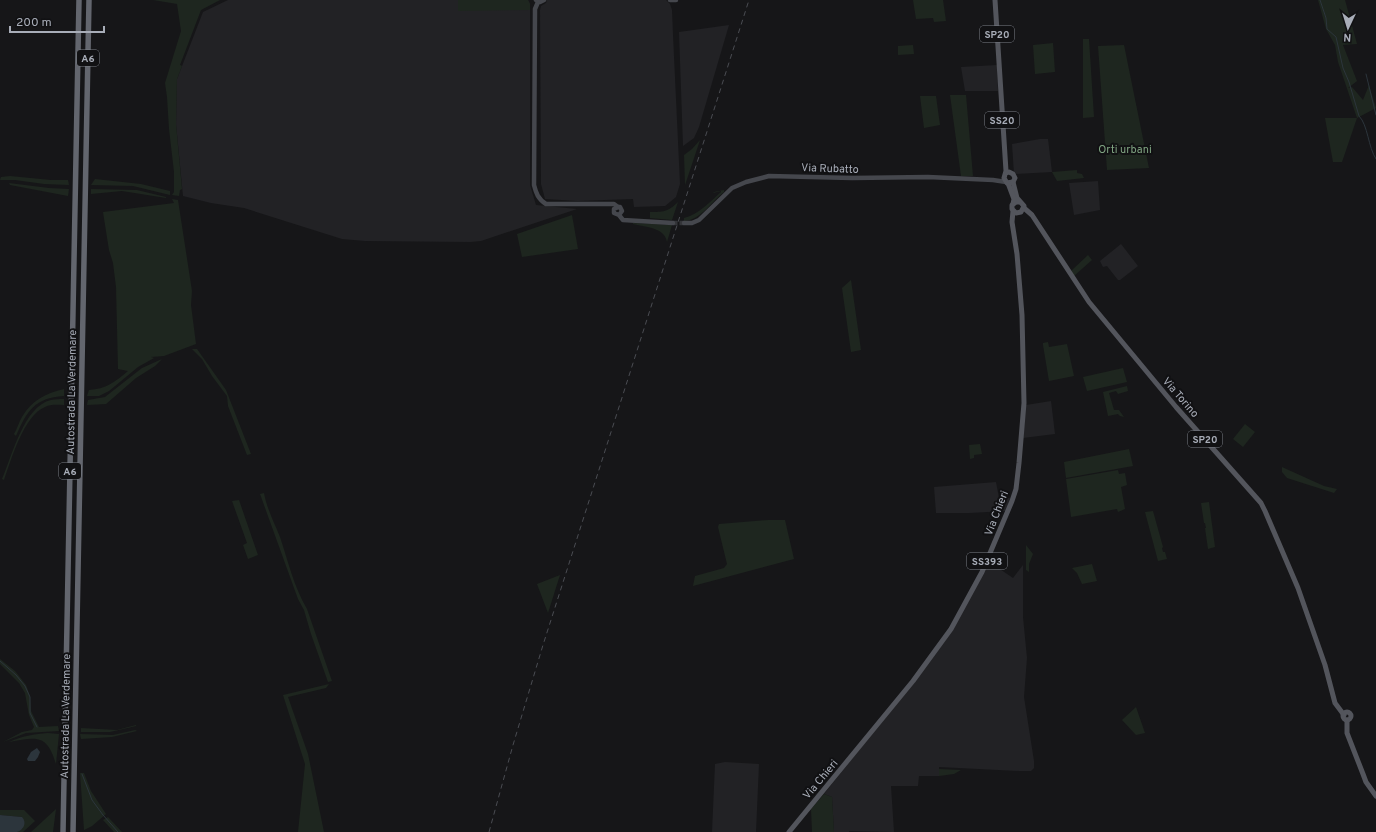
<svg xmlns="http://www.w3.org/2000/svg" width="1376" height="832" font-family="Overpass,sans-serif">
	<rect width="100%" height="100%" fill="#161618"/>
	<g fill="#222225">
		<polygon points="228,0 528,0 530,4 530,185 536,205 577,209 481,241 470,242 365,241 342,239 244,208 211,203 183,196 176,124 177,79 203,12"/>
		<polygon points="547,0 666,0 670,4 672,10 673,35 680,184 676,197 665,206 634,207 633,199 577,201 545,199 541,184 540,10 541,6 546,3"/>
		<polygon points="729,25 699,127 694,138 683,146 679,32"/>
		<polygon points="997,65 998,91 965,91 961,67"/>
		<polygon points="1040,139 1048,139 1052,172 1014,174 1012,144"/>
		<polygon points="1098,181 1100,210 1074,215 1069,183"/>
		<polygon points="1121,244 1138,266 1120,280 1118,280 1107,266 1103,267 1100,261"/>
		<polygon points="1051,401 1055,434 1023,438 1026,405"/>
		<polygon points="996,482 999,498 1010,498 1008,506 1006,511 969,513 936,513 934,487"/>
		<polygon points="988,561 1013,578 1023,565 1023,617 1027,658 1024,697 1034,761 1034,768 1031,771 1019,771 939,767 939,776 919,776 918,786 891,786 894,832 849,831 849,832 834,832 832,797 824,794 945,641"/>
		<polygon points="725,762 759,764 756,832 712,832 715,764"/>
	</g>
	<g fill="#1e261f">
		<polygon points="153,0 220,0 201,10 180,65 182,66 177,79 176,124 182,189 180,190 179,196 172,195 174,192 174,172 169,129 167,97 165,83 181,31 177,4"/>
		<polygon points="458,0 528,0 530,4 530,10 458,11"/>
		<polygon points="913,0 943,0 946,21 934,22 933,18 916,19"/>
		<polygon points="1318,0 1345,0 1357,44 1343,45 1357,81 1348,88 1352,87 1363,100 1369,85 1376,108 1357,118 1342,162 1333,162 1325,118 1357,118 1338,62 1335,45 1326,29"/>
		<polygon points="1083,39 1089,39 1094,117 1083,118"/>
		<polygon points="1053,43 1055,72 1035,74 1033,45"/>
		<polygon points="913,45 914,54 898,55 898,46"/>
		<polygon points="1124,45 1149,168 1107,170 1098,46"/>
		<polygon points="950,95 966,95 973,176 961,176"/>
		<polygon points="920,96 936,96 940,125 924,128"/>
		<polygon points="700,140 685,185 684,155 692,149"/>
		<polygon points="1077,170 1077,173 1082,174 1084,178 1057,181 1052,172"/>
		<polygon points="10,176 51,180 68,180 69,185 44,184 15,180 0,180 1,177"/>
		<polygon points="95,179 141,184 170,191 170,195 133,186 91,185"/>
		<polygon points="9,183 49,188 69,189 68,196 10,185"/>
		<polygon points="91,189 137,190 166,197 166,198 122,191 91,194"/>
		<path d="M724,190V192C711,202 701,220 684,221V218C699,214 710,202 721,192V191L713,193L714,192Z"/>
		<path d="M172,199L178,200L192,291L191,305L196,344L164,356L151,357L154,358L138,367L109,391L99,396H87L89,390C106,389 115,382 128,371L118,369L116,287L113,263L109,250L103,212L174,203Z"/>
		<path d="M678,202L672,220L650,218V212C663,212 668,212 678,202Z"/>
		<polygon points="572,215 578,249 522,257 517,234"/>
		<path d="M633,223L672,225L667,242C665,227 644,227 633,224Z"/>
		<polygon points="1088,255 1092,260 1074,276 1071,271"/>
		<polygon points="851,280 861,350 851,352 842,288"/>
		<polygon points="1048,342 1049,347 1067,344 1074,376 1049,381 1043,345 1043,343"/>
		<polygon points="192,349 197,349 226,390 251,454 247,455 228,406 227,396 212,376 202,359"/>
		<polygon points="162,359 155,366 136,378 106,404 87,405 88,400 105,397 142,368"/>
		<polygon points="1123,368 1127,382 1087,391 1083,377"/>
		<polygon points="1127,386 1128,391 1118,394 1116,391 1109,393 1114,410 1119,410 1124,417 1120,416 1118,414 1108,416 1103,392"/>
		<path d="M64,389V396C34,398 27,411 16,436L14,434C17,429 19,422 22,417C32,400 46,393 64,389Z"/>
		<path d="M64,399V405C57,405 51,404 45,407C24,415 11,460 4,480L2,479C12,456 24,406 51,400C55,399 60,399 64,399Z"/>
		<polygon points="1245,424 1255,432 1243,447 1233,439"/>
		<polygon points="980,444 982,454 974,455 974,458 970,459 969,445"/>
		<polygon points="1129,449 1133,466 1066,478 1064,462"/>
		<polygon points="1282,467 1324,486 1337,489 1334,493 1287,478 1282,472"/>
		<polygon points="1118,470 1119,474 1125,473 1127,485 1121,487 1125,509 1118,512 1117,509 1071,517 1066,479"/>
		<path d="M264,493C267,509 274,522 280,537C288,561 294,587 307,609L332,681L328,682L311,634L304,610L298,599L260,494Z"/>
		<polygon points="239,500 258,555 248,559 243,545 247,543 232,501"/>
		<polygon points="1209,502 1215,547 1208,549 1205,528 1206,528 1205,523 1204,523 1201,503"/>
		<polygon points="1153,511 1163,547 1162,548 1163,552 1165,552 1167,559 1158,561 1145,512"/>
		<polygon points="768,520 785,520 794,559 693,586 695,576 724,568 727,564 718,527 719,524"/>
		<polygon points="1026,545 1033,554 1029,564 1029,572 1026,570"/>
		<polygon points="1092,564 1097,581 1082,584 1077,573 1072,568"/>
		<polygon points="560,575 548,613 537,584"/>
		<polygon points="0,659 15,671 26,685 30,696 31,711 39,727 58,726 59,731 26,733 3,742 22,732 32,730 34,727 29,715 25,693 19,683 0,664"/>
		<polygon points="329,684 326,688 288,697 308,754 324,832 298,832 305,764 283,695"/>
		<polygon points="1136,707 1145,733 1136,735 1122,720"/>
		<polygon points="136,725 136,726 110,732 81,732 81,728 117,730"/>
		<polygon points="135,730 137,731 112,737 81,739 80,734 113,735"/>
		<path d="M48,733L59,734L56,764C47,734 37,737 9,742C22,736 34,734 48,733Z"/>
		<polygon points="939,769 961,770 954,774 939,776"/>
		<polygon points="80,773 84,773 91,791 106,814 92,826 84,830"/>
		<polygon points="824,794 832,797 834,832 812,832 811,809"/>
		<polygon points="56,809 53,832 31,832"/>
		<polygon points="0,810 24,810 35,821 23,832 17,832 23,828 22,817 0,815"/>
		<polygon points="108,817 122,832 114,832 103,820"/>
	</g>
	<g fill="#2c353c">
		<polygon points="37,748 40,752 38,757 35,761 28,761 27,759 31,752"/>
		<path d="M0,815L22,817C27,822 24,830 17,832C12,832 5,832 0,832Z"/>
	</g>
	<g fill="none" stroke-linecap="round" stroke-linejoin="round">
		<g stroke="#2c353c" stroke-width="1">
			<path d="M1320,0L1326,18L1327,29L1336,37L1343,68L1349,82L1359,116C1368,125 1368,147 1376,159"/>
			<polyline points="1366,74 1376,115"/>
			<polyline points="0,661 16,675 25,686 30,697 30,713 37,727"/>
			<polyline points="82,774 92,800 103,815 118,832"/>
		</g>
		<polyline stroke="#333438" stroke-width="4.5" stroke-dasharray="4.5 2" stroke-linecap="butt" points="673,223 684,223"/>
		<g stroke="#45474d" stroke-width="4.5">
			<polyline points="536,0 540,2 544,0"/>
			<polyline points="670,0 676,0"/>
			<path d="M538,2L535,9L534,185C536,193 538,199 546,204H614L618,207"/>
			<polyline points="619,215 622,211 620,207 618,207 614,209 614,213 619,215 623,220 673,223"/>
			<polyline points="684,223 692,223 699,220 732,188 746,182 769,176 852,178 928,177 993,180 1006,182"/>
		</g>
		<g stroke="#53555c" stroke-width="5">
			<polyline points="995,0 1006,171 1004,178 1007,183 1013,182 1015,178 1013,174 1009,172 1006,173"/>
			<polyline points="1013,182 1017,198 1024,206 1021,212 1016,213 1012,209 1012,205 1016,202 1020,202"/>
			<polyline points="1008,183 1014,199 1013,204"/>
			<polyline points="1024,208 1032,215 1089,302 1176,407 1261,503 1265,511 1298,588 1325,665 1335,703 1344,715"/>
			<circle cx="1347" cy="716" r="4"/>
			<polyline points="1347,720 1347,733 1363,774 1366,782 1376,796"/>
			<polyline points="789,832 913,681 951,629 982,572 1012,501 1016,489 1019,463 1024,403 1022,315 1017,254 1012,222 1013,211"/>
		</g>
		<g stroke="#63666e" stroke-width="5.5">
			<polyline points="63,832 79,0"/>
			<polyline points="73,832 89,0"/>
		</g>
		<polyline stroke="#4a4c52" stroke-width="1" stroke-dasharray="5 4" stroke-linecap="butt" points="489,832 513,745 543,645 749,0"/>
	</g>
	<g text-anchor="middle" stroke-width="4" stroke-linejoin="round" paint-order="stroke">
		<g fill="#111113" stroke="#7b7e86" stroke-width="1">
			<rect x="980" y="26" width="34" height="16" rx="3"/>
			<rect x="77" y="50" width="22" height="16" rx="3"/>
			<rect x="985" y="112" width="34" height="16" rx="3"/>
			<rect x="1188" y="431" width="34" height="16" rx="3"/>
			<rect x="59" y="463" width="22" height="16" rx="3"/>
			<rect x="967" y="553" width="40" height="16" rx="3"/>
		</g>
		<g font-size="10" font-weight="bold" fill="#a8adb8">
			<text x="997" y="38">SP20</text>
			<text x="88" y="62">A6</text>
			<text x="1002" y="124">SS20</text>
			<text x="1205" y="443">SP20</text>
			<text x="70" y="475">A6</text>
			<text x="987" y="565">SS393</text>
		</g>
		<g font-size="11" fill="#7fa381" stroke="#111113">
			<text x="1125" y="153">Orti urbani</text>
		</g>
		<g font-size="11" fill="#a8adb8" stroke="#111113">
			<text transform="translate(830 168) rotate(2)" y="4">Via Rubatto</text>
			<text transform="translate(71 392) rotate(-89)" y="4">Autostrada La Verdemare</text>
			<text transform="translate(1181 397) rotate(49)" y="4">Via Torino</text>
			<text transform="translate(996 513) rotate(-69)" y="4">Via Chieri</text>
			<text transform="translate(65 716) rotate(-89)" y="4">Autostrada La Verdemare</text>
			<text transform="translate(820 779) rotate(-50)" y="4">Via Chieri</text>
		</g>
	</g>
	<g transform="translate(1348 28) rotate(184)" stroke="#111113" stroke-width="3" paint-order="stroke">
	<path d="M0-3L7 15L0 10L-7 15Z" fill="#a8adb8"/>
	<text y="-6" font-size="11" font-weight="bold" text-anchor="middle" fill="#a8adb8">N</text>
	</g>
	<path d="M10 26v6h94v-6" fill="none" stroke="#a8adb8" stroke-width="2"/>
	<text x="16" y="26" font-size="12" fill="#a8adb8" stroke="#111113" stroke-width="3" paint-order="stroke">200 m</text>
</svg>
